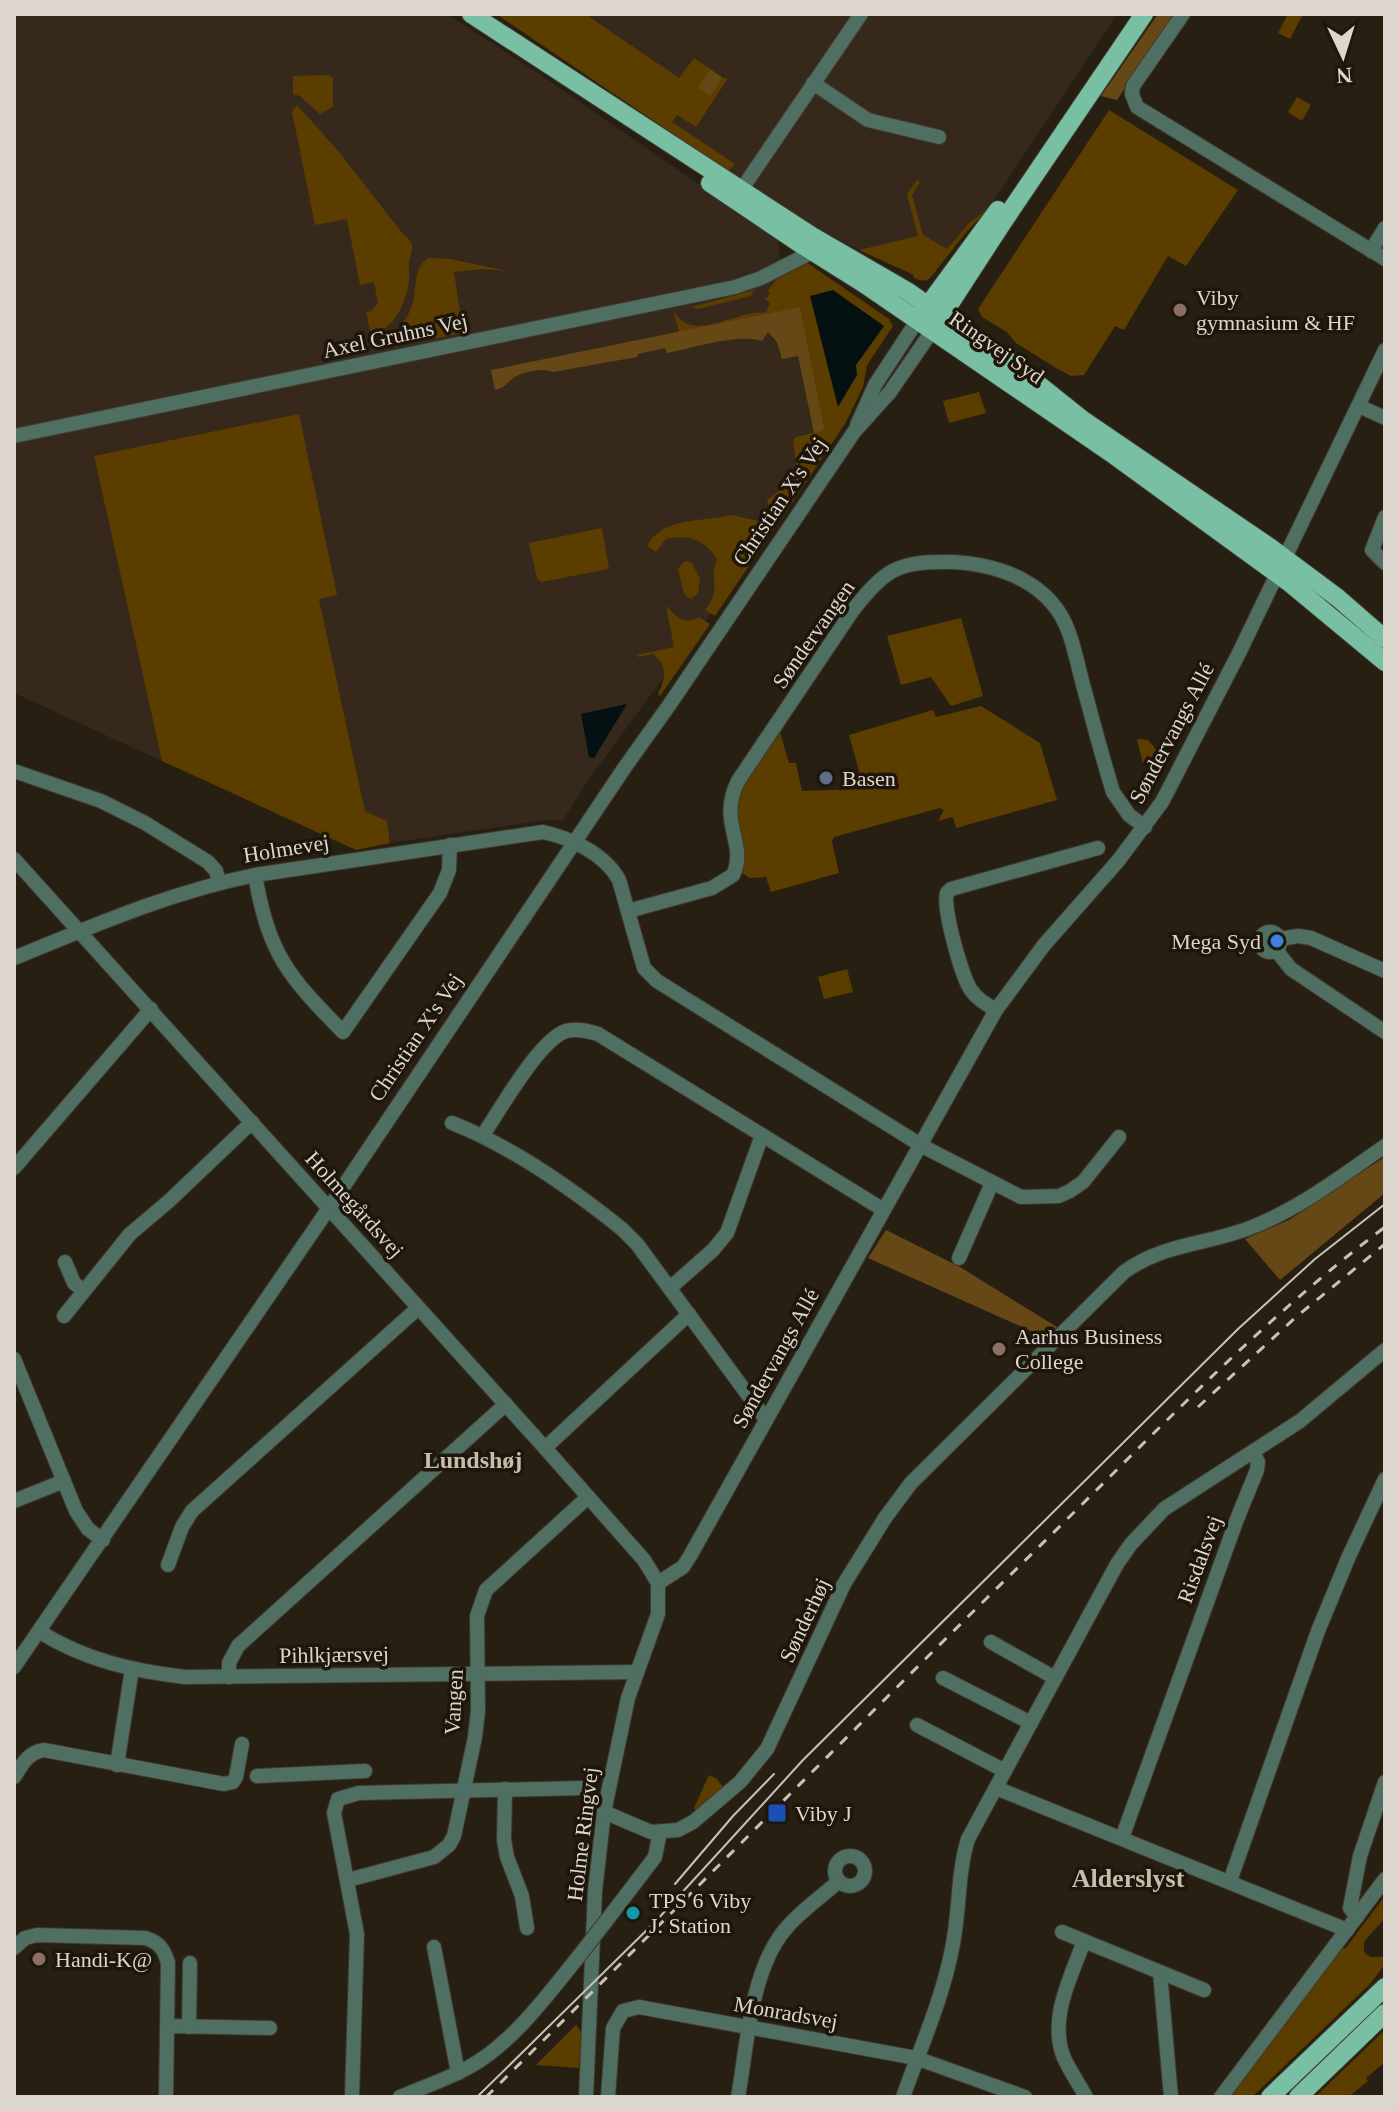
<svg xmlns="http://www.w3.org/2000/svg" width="1399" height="2111" font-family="'Times New Roman',serif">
	<rect width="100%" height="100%" fill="#281f13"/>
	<g fill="#36291c">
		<polygon points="14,14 447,14 532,69 778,239 779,256 796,284 824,427 838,435 784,515 590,777 563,820 545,820 390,843 387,821 365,811 319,599 336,595 94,456 162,761 14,693"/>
		<polygon points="496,14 1117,14 989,208 968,230 930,278 925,281 919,280 913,277 914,275 893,264 847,244 782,208"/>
	</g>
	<g fill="#5c3d00" fill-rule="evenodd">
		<polygon points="496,14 585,14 679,78 694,58 724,78 728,78 696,127 677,115 672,122 735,164 728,171"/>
		<polygon points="1288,14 1303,14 1290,39 1278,33"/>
		<polygon points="328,75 333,78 333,107 320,114 300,96 293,94 293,76"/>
		<polygon points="1297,97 1311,105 1302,121 1288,112"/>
		<path d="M297,105L339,152L403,234C416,244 412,248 409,261C408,267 410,274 409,281C406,303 394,330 371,335L366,312L371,311L378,303L374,282L360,285L347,219L315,225L292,112Z"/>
		<polygon points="1109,110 1238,190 1186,266 1168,256 1124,330 1115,326 1084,375 1071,376 1056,368 1016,343 1007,332 982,317 978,309"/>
		<path d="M917,180L920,182L912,195L923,235L947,249L969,223L989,208L968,230L930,278C923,282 920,281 913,277L914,275L859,250L918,236L907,194Z"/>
		<path d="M429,258L450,259L508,271L483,269L454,272L463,332L462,333L377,350L376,345C394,336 407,322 413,303C417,287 413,266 429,258Z"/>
		<path d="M806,262L889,319L893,326L867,365L863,387L846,422L784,515L769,506L767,500L782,489L797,467L793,441L796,437L821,431L800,307L679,332L673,309C690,347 739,308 765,313L770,304L765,298H767L770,292L767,291L776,280ZM811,296L883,326L856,365L838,406Z"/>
		<polygon points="754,290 751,296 698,309 691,307"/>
		<polygon points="979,392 986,413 949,423 943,401"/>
		<polygon points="299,414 337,595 319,599 365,811 387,821 390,843 356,850 162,761 94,456"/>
		<path d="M731,515L763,522L774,529L715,616L705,610C723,588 708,576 717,560C707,540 687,534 666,539L656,552L647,546C661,517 703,522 731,515Z"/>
		<polygon points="602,528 609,569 541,582 537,578 529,543"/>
		<polygon points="685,561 692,563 700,579 698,594 691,599 684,594 678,569"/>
		<path d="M666,605C674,616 685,626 699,617L710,624L660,696L658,694C666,678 668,666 653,654L638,657L637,655L674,647Z"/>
		<polygon points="961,618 983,696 951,706 931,677 901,685 887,636"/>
		<polygon points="981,706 1040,743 1057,800 956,828 953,817 938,821 944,810 940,808 834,837 832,841 839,873 771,892 766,877 750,878 742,873 736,825 739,793 780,732 789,763 796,763 802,791 864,789 849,735 933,710 936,717"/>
		<polygon points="1137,739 1148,740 1159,753 1152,765 1143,764"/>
		<polygon points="847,969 853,992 824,999 818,977"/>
		<polygon points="709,1775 717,1779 725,1790 698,1813 694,1808"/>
		<polygon points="1385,1896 1385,1918 1364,1942 1364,1952 1370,1957 1385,1957 1385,1964 1370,1984 1252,2097 1228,2097 1341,1947 1345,1949"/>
		<polygon points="576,2025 582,2033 579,2068 536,2065"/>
		<polygon points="1385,2030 1385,2062 1366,2078 1368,2081 1351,2095 1352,2097 1315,2097"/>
	</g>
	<g fill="#654816">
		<polygon points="1158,14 1175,14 1117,100 1101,96"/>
		<polygon points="710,70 722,78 710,96 698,88"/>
		<path d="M800,307L824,427L822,431L814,433L798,356L782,359L777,342L768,332L762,341C738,333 693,348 667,353L665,348L638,354L637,357L553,372C543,367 520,372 512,379C505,385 504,388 495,390L491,370Z"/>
		<polygon points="1383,1158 1385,1193 1280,1280 1245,1239 1289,1220"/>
		<polygon points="886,1230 960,1267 1057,1327 1049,1335 1040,1335 868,1258"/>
	</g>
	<g fill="#051013">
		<polygon points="833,290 884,326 856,365 857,375 838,407 810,296"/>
		<polygon points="627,704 594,758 589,757 581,714"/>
	</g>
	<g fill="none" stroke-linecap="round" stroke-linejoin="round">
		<g stroke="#41392d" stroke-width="16">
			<g id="minor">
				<polyline points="1183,14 1133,86 1132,94 1137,107 1385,259"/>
				<polyline points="813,83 868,120 939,137"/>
				<polyline points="737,196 861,14"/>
				<polyline points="1371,251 1385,228"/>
				<polyline points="1359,406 1385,418"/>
				<polyline points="857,425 875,385 917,321"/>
				<polyline points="14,436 735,287 761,278 812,252"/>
				<polyline points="1385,517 1372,550 1385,563"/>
				<polyline points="14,771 101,801 145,823 208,862 216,871 219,882"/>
				<polyline points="14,859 545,1448 644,1560 658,1583 658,1614 628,1698 604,1812 595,1891 586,2097"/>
				<path d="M255,875C269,955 288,976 343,1032L440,893L449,870L450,845"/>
				<path d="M628,911L712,888L733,875C748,843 717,823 738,781L853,610C886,569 897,561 951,562C1000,564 1052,583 1069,633C1076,652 1079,672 1085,692C1094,726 1103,759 1113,792L1129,815L1145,827"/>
				<circle cx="1270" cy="942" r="10"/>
				<polyline points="1280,939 1298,936 1311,938 1385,971"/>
				<polyline points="1276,950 1291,969 1385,1032"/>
				<path d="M14,958C93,926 170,892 255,875L543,832C571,838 605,854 619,880L644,968L657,981L924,1147L1021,1197L1059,1196L1070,1191L1083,1182L1119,1137"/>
				<path d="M996,1010C986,1004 977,999 971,990C962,978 942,906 947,893L951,889L1098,848"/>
				<path d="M452,1123C513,1147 571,1188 622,1229L637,1244L765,1418"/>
				<path d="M483,1135C500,1110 539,1040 566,1031C577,1028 588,1031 598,1034L882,1209"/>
				<polyline points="14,1168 151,1009"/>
				<polyline points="959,1258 992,1183"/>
				<polyline points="65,1262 74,1283 84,1291"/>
				<polyline points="670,1288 713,1250 727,1233 762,1135"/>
				<polyline points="64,1316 130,1234 169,1201 252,1122"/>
				<polyline points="14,1359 76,1511 88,1529 103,1540"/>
				<polyline points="545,1448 689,1314"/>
				<polyline points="14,1501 64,1481"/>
				<polyline points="168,1565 182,1527 192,1511 418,1308"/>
				<polyline points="658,1583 683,1567 690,1556 996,1010 1044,945 1118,861 1162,802 1239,653 1385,350"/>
				<path d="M40,1632C85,1660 133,1671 185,1677L637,1672"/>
				<polyline points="991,1642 1055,1678"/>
				<polyline points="14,1667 329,1208 625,767 670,704 854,432 890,392 932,331"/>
				<polyline points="229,1677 229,1663 238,1646 506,1404"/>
				<polyline points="943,1678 1031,1723"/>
				<polyline points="917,1725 1005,1771"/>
				<polyline points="117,1765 132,1669"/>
				<polyline points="257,1776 365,1771"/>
				<path d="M14,1777C22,1765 28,1752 44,1750L224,1784L233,1782L236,1777L242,1744"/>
				<polyline points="996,1788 1347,1930"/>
				<polyline points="505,1789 504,1840 507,1857 522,1896 527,1928"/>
				<path d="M604,1812L651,1832L678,1830L693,1822L740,1782L767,1749L844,1584L885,1518L911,1483L1124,1272C1163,1244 1203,1245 1247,1229C1298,1210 1340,1177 1385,1146"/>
				<polyline points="1122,1838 1237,1519 1257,1470 1258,1462 1253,1452"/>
				<circle cx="850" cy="1871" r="15"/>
				<polyline points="348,1880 434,1857 449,1845 454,1836 475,1737 478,1711 477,1616 486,1590 588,1497"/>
				<polyline points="1230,1881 1318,1631 1349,1556 1385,1479"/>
				<polyline points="610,1916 655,1857 660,1832"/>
				<polyline points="1357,1917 1350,1908 1360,1856 1385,1782"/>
				<polyline points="1062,1932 1204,1990"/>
				<path d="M1084,1941C1071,1977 1048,2019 1064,2058C1070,2071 1079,2084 1086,2097"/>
				<polyline points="434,1947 458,2073"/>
				<path d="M14,1948L25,1938L37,1935L145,1938C159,1942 164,1949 168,1963L166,2097"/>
				<polyline points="1160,1972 1171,2097"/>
				<polyline points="167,2026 270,2028"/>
				<polyline points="189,2027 190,1963"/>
				<polyline points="352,2097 357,1934 334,1813 338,1799 359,1793 581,1788"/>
				<path d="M400,2097C423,2087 448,2079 469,2067C512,2044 549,1993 579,1956"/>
				<polyline points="608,2097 613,2028 623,2011 639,2007 916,2058 1025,2097"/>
				<path d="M738,2097C747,2047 750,1979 780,1936C795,1915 820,1898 839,1881"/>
				<path d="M903,2097C920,2049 942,2000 952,1949C960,1912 957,1875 968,1839L1117,1564L1131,1544L1164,1509L1300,1421L1385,1350"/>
				<polyline points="1221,2097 1385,1879"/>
			</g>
		</g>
		<g stroke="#41392d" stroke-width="20">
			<g id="major">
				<polyline points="471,14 812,236 907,291 1018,368 1083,420 1271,548 1338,598 1385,639"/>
				<polyline points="710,183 799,243 863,283 1111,453 1291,584 1385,662"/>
				<polyline points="921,315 998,210"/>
				<polyline points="936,325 1003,222 1144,14"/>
				<polyline points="1270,2097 1385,1987"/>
				<polyline points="1298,2097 1385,2013"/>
			</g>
		</g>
		<use href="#minor" stroke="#4e6f62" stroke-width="14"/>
		<use href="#major" stroke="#79bfa4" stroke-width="18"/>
		<g stroke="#c7c1b8" stroke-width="2">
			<polyline points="675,1884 733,1816 774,1774"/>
			<polyline points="477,2097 657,1920 803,1760 1238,1329 1315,1259 1385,1204"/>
		</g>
		<g stroke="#c7c1b8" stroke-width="3" stroke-dasharray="10 10" stroke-linecap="butt">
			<polyline points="1198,1407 1296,1317 1385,1244"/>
			<path d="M486,2097C676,1910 862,1720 1052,1534C1160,1428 1264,1318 1385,1227"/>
		</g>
		<g stroke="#41392d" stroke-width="16" stroke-linecap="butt">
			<polyline id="minor-bridge" points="579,1956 610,1916"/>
		</g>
		<use href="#minor-bridge" stroke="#4e6f62" stroke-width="14"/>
	</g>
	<g fill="#8d6e63" stroke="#1e160a" stroke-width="3">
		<circle cx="1180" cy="310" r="8"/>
		<circle cx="999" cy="1349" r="8"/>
		<circle cx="39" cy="1959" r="8"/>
	</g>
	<circle fill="#5c6f8a" stroke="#1e160a" stroke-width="3" cx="826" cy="778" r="8"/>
	<circle fill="#3f7fe0" stroke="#1e160a" stroke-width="3" cx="1277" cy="941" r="8"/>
	<rect fill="#1a4fb4" stroke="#1e160a" stroke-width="3" x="767" y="1803" width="20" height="20" rx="4"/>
	<circle fill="#0f9aa8" stroke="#1e160a" stroke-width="3" cx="633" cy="1913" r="8"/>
	<g text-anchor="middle" stroke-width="7" stroke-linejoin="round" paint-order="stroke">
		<g font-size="22" fill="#dcd6ce" stroke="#1e160a" text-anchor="start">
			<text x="1196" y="305">Viby<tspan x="1196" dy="25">gymnasium &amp; HF</tspan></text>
			<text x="842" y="786">Basen</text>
			<text x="1261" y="949" text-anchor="end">Mega Syd</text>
			<text x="1015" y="1344">Aarhus Business<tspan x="1015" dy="25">College</tspan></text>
			<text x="795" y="1821">Viby J</text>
			<text x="649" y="1908">TPS 6 Viby<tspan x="649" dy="25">J. Station</tspan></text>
			<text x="55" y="1967">Handi-K@</text>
		</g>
		<g font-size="22" fill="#dcd6ce" stroke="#1e160a">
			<text transform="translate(395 335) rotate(-12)" y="8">Axel Gruhns Vej</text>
			<text transform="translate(997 347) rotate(35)" y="8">Ringvej Syd</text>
			<text transform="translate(779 501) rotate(-56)" y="8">Christian X's Vej</text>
			<text transform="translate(813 634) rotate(-55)" y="8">Søndervangen</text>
			<text transform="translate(1171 733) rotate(-62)" y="8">Søndervangs Allé</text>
			<text transform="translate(286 848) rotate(-9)" y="8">Holmevej</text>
			<text transform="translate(415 1037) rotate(-56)" y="8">Christian X's Vej</text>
			<text transform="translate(355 1204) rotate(48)" y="8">Holmegårdsvej</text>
			<text transform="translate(775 1358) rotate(-61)" y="8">Søndervangs Allé</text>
			<text transform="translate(1199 1559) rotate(-70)" y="8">Risdalsvej</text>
			<text transform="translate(804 1620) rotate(-65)" y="8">Sønderhøj</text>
			<text transform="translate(334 1654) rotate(-1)" y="8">Pihlkjærsvej</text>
			<text transform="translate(453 1702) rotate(-87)" y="8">Vangen</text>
			<text transform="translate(582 1834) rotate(-83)" y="8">Holme Ringvej</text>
			<text transform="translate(786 2012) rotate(10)" y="8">Monradsvej</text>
		</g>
		<g font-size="24" font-weight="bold" fill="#c8bdad" stroke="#1e160a">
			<text x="473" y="1468">Lundshøj</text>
		</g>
		<g font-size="26" font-weight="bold" fill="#c8bdad" stroke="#1e160a">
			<text x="1128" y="1887">Alderslyst</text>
		</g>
	</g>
	<rect width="1399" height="2111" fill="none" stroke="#dcd6ce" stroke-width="32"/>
	<g transform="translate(1343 56) rotate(176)" stroke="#1e160a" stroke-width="6" paint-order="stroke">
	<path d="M0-6L14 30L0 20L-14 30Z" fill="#dcd6ce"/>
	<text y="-12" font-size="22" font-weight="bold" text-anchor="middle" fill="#dcd6ce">N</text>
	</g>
</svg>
